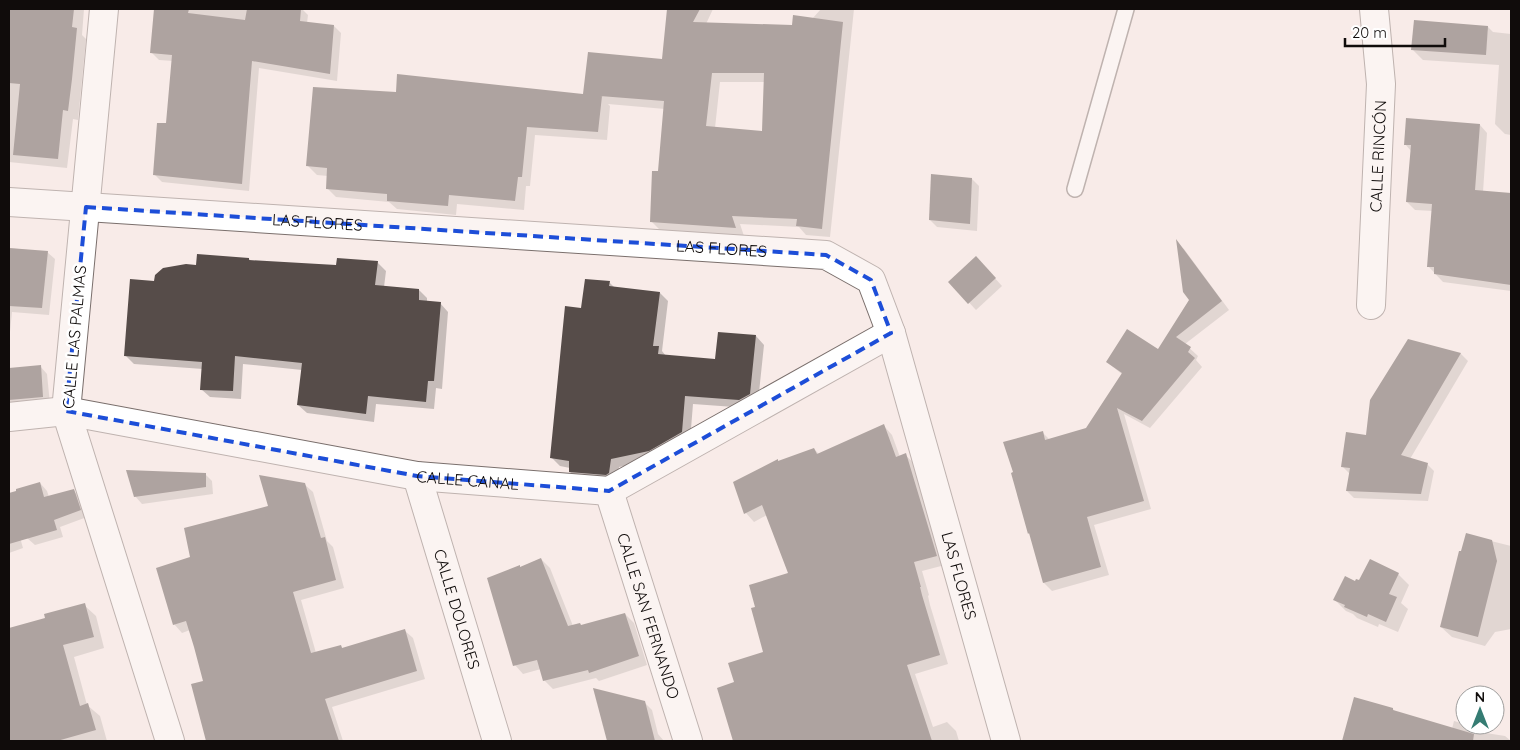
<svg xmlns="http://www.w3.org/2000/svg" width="1520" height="750" font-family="Quicksand,sans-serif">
	<rect width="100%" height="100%" fill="#f8ebe8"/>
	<g fill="#0003" fill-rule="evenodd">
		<polygon points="9,9 84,9 82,35 86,39 78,120 73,119 67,168 9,162"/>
		<polygon points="155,9 302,9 308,15 307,23 334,26 341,33 337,81 259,68 249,191 162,182 154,174 167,125 173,61 159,60 151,52"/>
		<path d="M668,9H713L706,24L793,26L812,19L821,9H854L830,237L806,235L799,227L740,224L744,236L660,230L651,221L659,173L665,109L608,104L610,106L607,140L535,135L530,186H526L524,210L457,204L456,215L397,209L389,202L336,197L327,188L328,176L317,175L308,166L397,94L585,95L663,61ZM720,82H765L763,132L715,128Z"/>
		<polygon points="1488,27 1493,32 1511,34 1511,135 1505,134 1495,124 1499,65 1423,60 1413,50"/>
		<polygon points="1480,125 1487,133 1483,192 1511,194 1511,295 1511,291 1443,282 1428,266 1433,211 1415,210 1407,202 1411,151 1405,144"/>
		<polygon points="972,179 979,186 977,231 937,227 930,220"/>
		<polygon points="1177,243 1184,249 1229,310 1185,344 1198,356 1196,360 1202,367 1150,428 1124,414 1151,509 1094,525 1109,575 1052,591 1044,583 1031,535 1029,533 1043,433 1050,440 1087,429 1123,375 1107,362 1159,350 1190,299"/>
		<polygon points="9,248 47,252 55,259 49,315 12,312 9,342"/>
		<polygon points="249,259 251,261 337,266 377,262 386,271 384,287 419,290 427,298 427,302 440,303 448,312 442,389 436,388 434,409 376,404 374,422 307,413 298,405 302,370 243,364 241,399 210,397 201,389 203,369 134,364 125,355 155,283 197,266"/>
		<polygon points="983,265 1002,286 976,310 950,282"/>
		<polygon points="609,282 615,288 660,293 668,301 662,351 666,356 716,360 756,336 764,345 758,402 748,408 693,404 690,441 658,459 619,467 618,481 579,480 570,472 570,468 560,466 551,457 582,309"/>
		<polygon points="1409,340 1461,354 1468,361 1410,459 1427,464 1434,471 1428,501 1354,498 1347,491 1350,474 1343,467 1367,436"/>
		<polygon points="40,366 47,374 50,404 9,407 9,369"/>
		<polygon points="884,426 892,435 900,457 905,455 914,463 945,565 922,571 929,595 928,596 930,605 948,664 915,674 933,727 947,722 956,731 959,741 734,741 718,688 735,683 765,652 757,608 790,574 767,515 754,522 746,513 778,460 779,462 814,449 819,454"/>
		<polygon points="205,474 212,481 213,494 142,504 135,496"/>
		<polygon points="40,483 47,491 49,497 74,491 81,498 87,517 60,527 63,537 35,545 27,538"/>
		<polygon points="304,484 313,492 327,541 333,547 344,588 301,600 316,653 341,646 343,649 404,630 413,638 425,679 332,707 343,741 254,741 245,709 205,682 190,630 182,633 174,624 192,557"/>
		<polygon points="10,519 17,527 23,548 9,553"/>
		<polygon points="1467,535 1511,546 1511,629 1495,632 1485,646 1452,637 1441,627"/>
		<polygon points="541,559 550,568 573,626 582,626 625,614 634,623 647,665 599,681 596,678 553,689 544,680 541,669 523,674 515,665 521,568"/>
		<polygon points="1398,574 1409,585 1401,603 1408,609 1398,632 1379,624 1378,627 1357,618 1353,614 1346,611 1335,600 1356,583"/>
		<polygon points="84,605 96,616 104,648 74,657 87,705 100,716 107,741 9,741 9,663 51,649"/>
		<polygon points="595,690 644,702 652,710 658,734 664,741 608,741"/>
		<polygon points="1355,698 1393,709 1396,713 1452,729 1454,721 1465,724 1465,725 1481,727 1486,733 1505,736 1511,741 1343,741"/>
	</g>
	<g fill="#564c49" fill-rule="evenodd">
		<polygon points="9,9 74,9 72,27 77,28 72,79 68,111 63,110 58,159 13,155 20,84 9,83"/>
		<polygon points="154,9 189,9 188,13 245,20 247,9 301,9 300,21 334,25 330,74 252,61 242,184 153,175 157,123 166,123 172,55 150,53"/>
		<path d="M667,9H700L693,22L792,25L793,15L843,22L822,229L796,226L797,219L732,216L736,228L650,222L652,171H658L664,101L600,96H602L598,132L527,127L522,177H518L515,201L449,195L448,206L387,201V194L326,189L327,168L306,166L313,87L396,92L397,74L583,94L588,52L662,59ZM712,73H764L762,131L706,126Z"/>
		<polygon points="1414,20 1488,26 1486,55 1411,50"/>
		<polygon points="1406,118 1480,124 1475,190 1511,193 1511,285 1434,274 1434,267 1427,267 1432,204 1406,202 1411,145 1404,145"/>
		<polygon points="931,174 972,178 970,224 929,220"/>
		<polygon points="1176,239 1222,301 1176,337 1191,347 1188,352 1195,358 1142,421 1117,408 1144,501 1087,517 1101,567 1043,583 1029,533 1028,534 1011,473 1013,472 1003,442 1043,431 1045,440 1086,428 1122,373 1106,362 1127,329 1158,349 1189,300 1183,292"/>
		<polygon points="9,248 48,251 42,308 9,306"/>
		<polygon points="197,254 249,258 249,260 336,265 337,258 378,261 375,285 419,289 419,300 441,302 434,381 428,381 426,402 368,396 366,414 297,405 302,363 235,356 233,391 200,390 202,362 124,356 130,279 154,281 155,275 163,268 186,264 196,265"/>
		<polygon points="976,256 996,278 968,304 948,282"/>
		<polygon points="585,279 610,281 609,286 660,292 653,346 659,346 658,354 715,359 718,332 756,335 750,394 739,400 685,396 682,432 649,451 611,459 609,473 606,475 569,472 569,461 550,458 565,306 581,308"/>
		<polygon points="1408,339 1461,353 1401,455 1428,463 1421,494 1346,491 1350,468 1341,467 1346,432 1366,435 1370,400"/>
		<polygon points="41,365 43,397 9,400 9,368"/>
		<polygon points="884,424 896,457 906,453 937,556 914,562 921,587 920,587 922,595 940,655 907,665 932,741 733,741 717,688 734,682 728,663 763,652 751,608 755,607 749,585 788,573 762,505 744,514 733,482 778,459 778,461 814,448 817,454"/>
		<polygon points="126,470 206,473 206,487 134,497"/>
		<polygon points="259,475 305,483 321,538 325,537 336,580 293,592 311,653 341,645 342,648 405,629 417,671 325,699 339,741 206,741 191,684 203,681 194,647 186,621 173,625 156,568 190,557 184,528 268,506"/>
		<polygon points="40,482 44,497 74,489 81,510 54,520 57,530 9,544 9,493 16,491 16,489"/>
		<polygon points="1466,533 1492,540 1497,561 1478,637 1440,627 1459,551 1461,551"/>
		<polygon points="541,558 568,626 580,623 581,625 625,613 639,656 589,673 588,670 543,681 537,660 513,666 487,578 520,565 520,567"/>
		<polygon points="1370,559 1399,573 1389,594 1397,597 1386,622 1368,614 1367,617 1344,607 1345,605 1333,600 1345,576 1355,581 1356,579 1359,580"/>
		<polygon points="85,603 94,637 63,645 80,706 88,703 96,730 57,741 9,741 9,628 45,618 44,614"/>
		<polygon points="593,688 645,701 655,741 607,741"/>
		<polygon points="1354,697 1393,708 1393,710 1474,734 1473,741 1342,741"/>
	</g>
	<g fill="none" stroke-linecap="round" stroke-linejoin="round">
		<g stroke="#7a6f6c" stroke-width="18">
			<polyline id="service" points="1075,189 1126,9"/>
		</g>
		<g stroke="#7a6f6c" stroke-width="30">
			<g id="minor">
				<polyline points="104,9 66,411 170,741"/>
				<path id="s1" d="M9,202L826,255L871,280L891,333L1006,741"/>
				<path id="s2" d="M1371,305L1381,84L1374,9"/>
				<path id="s3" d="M9,417L66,411L417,476L609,491L891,333"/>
				<path id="s4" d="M417,476L497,741"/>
				<path id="s5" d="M609,491L688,741"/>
			</g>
		</g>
		<use href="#service" stroke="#fff" stroke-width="15"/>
		<use href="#minor" stroke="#fff" stroke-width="28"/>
	</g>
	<path d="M0 0H1520V750H0ZM86,207L826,255L871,280L891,333L609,491L417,476L66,411Z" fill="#f8ebe8" fill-opacity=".55" fill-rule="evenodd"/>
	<path fill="none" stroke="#1d4ed8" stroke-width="4" stroke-dasharray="10 6" stroke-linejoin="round" d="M86,207L826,255L871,280L891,333L609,491L417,476L66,411Z"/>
	<g text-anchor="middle" stroke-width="5" stroke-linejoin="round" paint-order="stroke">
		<g font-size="16" fill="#100c0b" stroke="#fff">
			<text dy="6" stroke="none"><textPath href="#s2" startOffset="149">CALLE RINCÓN</textPath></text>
			<text dy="6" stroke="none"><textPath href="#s1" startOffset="309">LAS FLORES</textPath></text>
			<text dy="6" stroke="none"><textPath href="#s1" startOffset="714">LAS FLORES</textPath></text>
			<text transform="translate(74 337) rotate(-85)" y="6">CALLE LAS PALMAS</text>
			<text dy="6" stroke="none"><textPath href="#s3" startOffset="465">CALLE CANAL</textPath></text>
			<text dy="6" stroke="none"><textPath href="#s1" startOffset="1179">LAS FLORES</textPath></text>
			<text dy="6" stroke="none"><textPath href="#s4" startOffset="139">CALLE DOLORES</textPath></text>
			<text dy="6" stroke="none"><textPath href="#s5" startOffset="131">CALLE SAN FERNANDO</textPath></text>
		</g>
	</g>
	<rect width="1520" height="750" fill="none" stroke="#100c0b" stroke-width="20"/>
	<g transform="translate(1480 710)"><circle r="24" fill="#ffffff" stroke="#9f9e9d"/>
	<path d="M0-4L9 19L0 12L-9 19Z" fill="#357c73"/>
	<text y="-8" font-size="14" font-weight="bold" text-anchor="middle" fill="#100c0b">N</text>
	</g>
	<path d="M1345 38v8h100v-8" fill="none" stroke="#100c0b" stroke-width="2.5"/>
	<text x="1352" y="38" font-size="15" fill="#100c0b" stroke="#ffffff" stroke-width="4" paint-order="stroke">20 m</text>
</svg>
